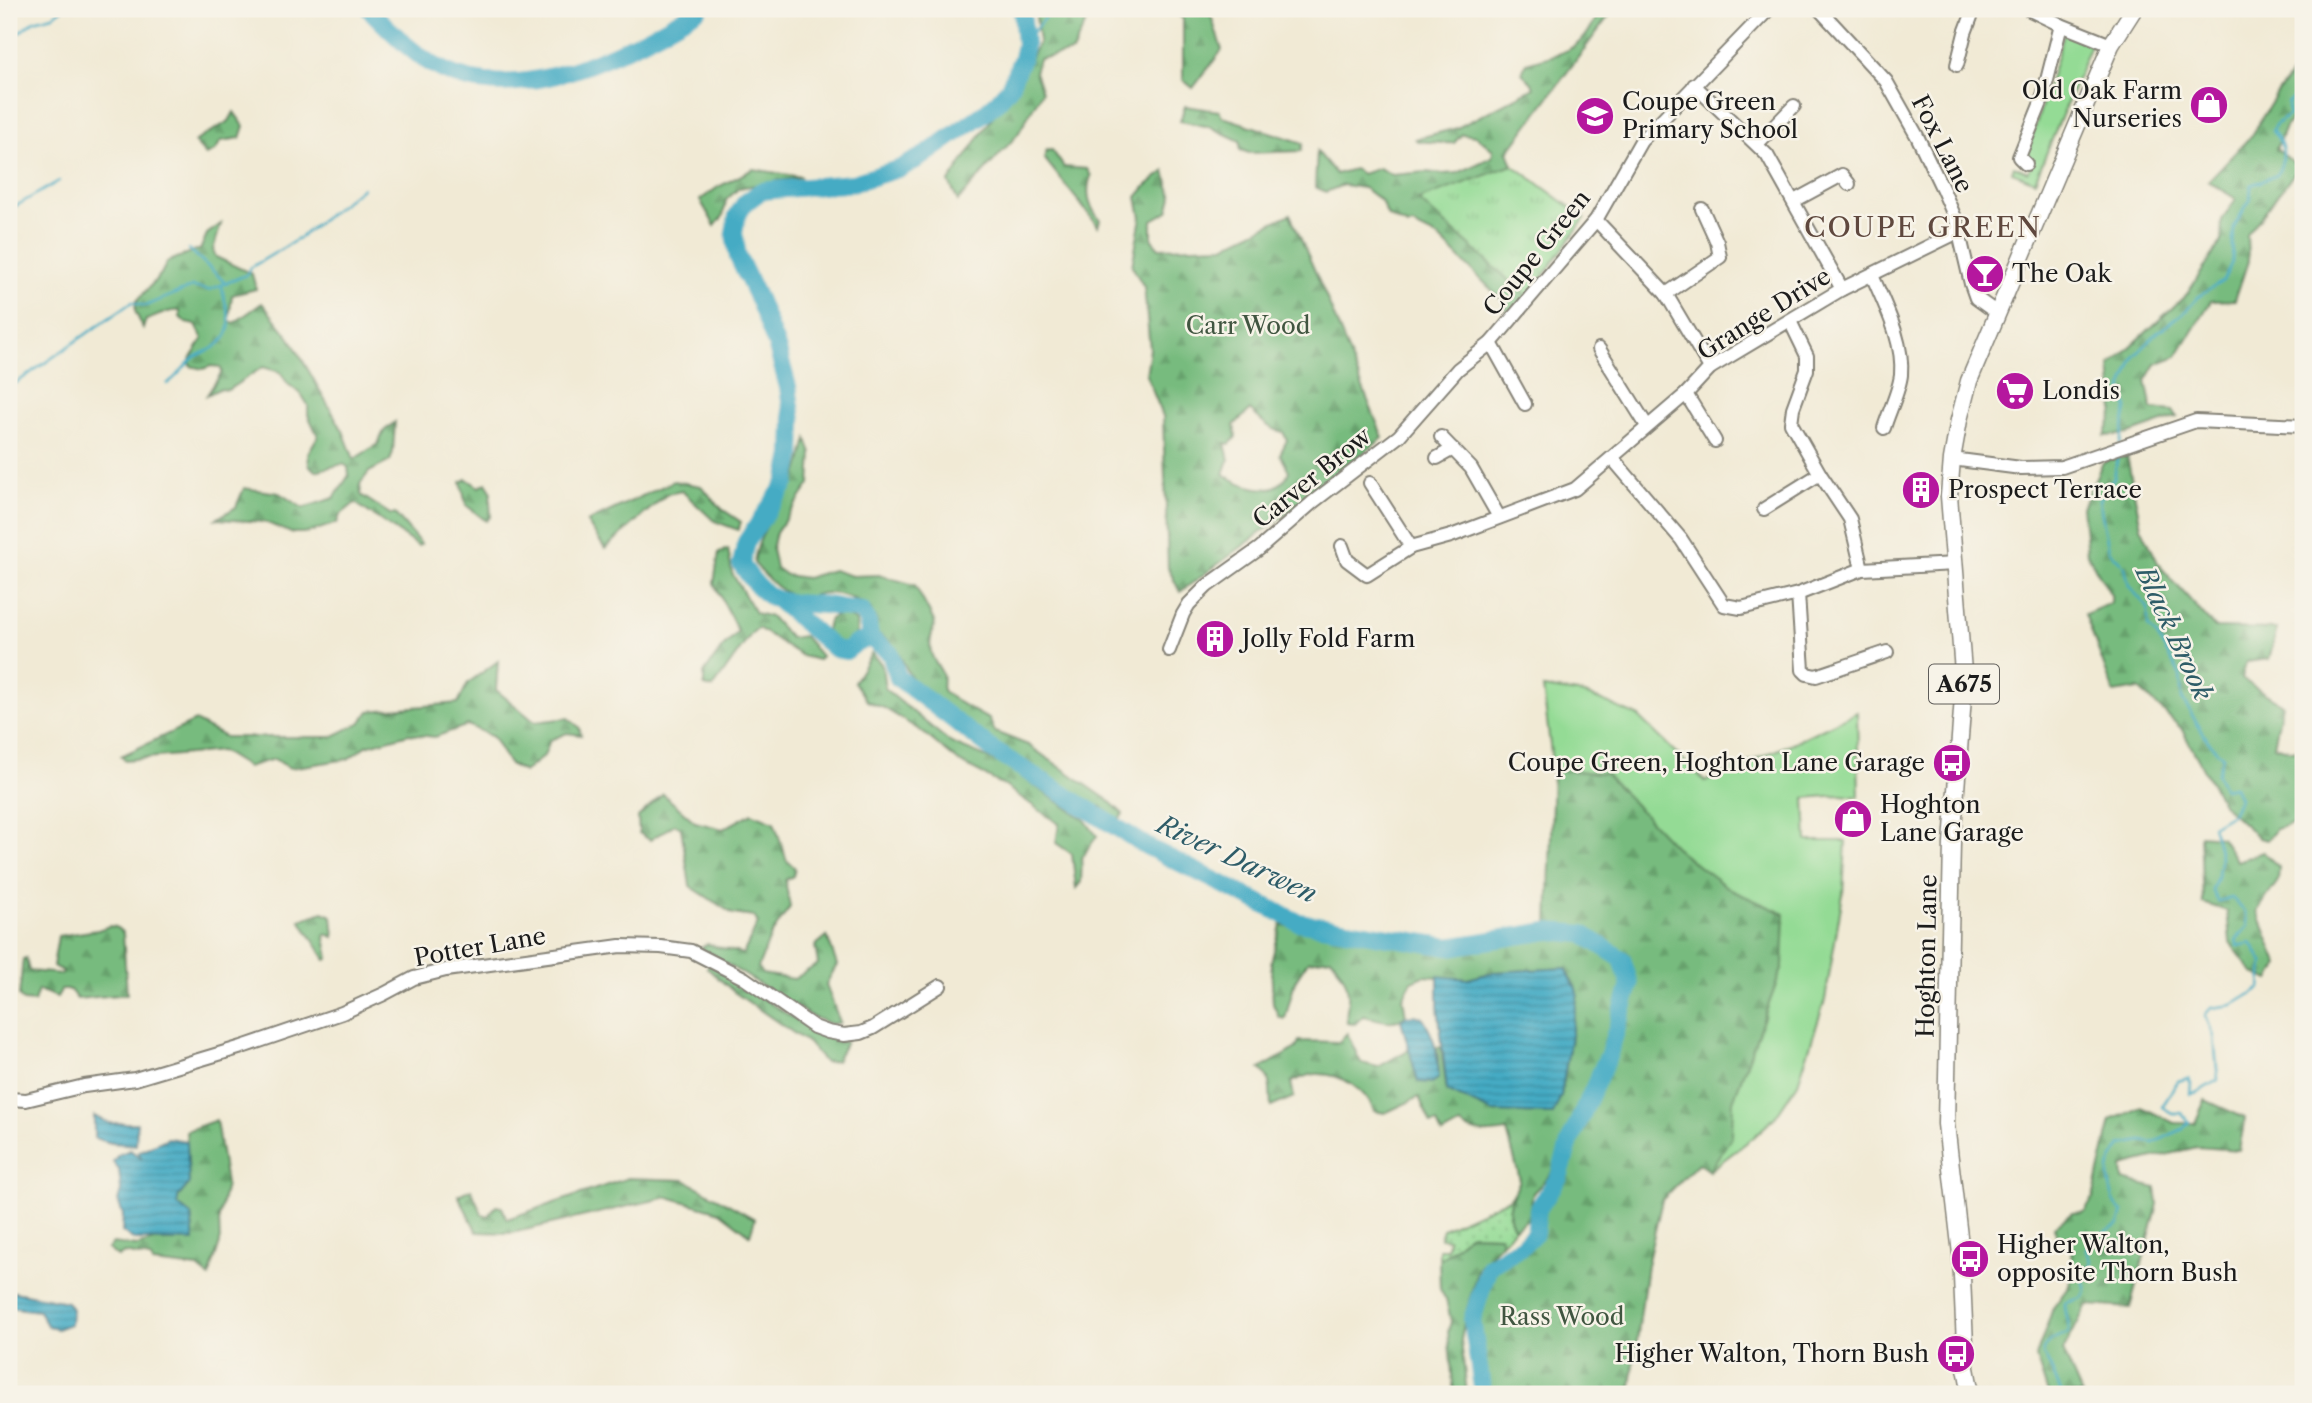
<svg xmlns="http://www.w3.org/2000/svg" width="2312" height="1403" font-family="'Libre Caslon Text',serif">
	<defs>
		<pattern id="grass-dots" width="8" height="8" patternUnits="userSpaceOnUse" patternTransform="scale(1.75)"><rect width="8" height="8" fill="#94db95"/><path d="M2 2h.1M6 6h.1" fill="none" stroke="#7fbb80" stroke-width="1.8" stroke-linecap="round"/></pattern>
		<pattern id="forest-firs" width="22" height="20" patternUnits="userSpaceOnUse" patternTransform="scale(1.75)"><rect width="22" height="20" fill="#77bb7e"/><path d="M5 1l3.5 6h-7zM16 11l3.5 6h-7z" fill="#66a06c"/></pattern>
		<pattern id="park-tufts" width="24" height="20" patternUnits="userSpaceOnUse" patternTransform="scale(1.75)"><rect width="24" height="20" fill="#94db95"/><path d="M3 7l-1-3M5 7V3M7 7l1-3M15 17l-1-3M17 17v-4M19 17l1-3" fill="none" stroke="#7fbb80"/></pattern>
		<pattern id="water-rules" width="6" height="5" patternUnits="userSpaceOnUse" patternTransform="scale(1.75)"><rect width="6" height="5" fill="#44abc4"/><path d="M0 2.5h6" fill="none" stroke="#388a9e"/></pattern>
	</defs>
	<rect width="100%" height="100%" fill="#f7f3e8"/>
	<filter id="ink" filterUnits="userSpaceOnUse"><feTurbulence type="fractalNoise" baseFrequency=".0143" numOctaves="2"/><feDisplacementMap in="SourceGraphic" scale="14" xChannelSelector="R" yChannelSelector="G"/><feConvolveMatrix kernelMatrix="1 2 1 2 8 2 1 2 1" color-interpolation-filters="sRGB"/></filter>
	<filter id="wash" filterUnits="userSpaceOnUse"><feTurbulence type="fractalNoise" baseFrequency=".00686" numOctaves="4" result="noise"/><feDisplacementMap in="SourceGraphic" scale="28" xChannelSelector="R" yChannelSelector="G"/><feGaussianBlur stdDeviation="1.57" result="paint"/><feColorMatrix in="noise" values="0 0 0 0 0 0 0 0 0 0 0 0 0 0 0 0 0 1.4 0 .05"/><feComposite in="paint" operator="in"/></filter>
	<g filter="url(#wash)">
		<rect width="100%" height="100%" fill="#f1ead5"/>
		<path fill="url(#grass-dots)" stroke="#587c58" stroke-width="2" d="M1514,1193C1509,1206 1506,1216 1515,1228L1502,1242L1498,1235L1470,1234L1439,1260V1249H1447L1448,1239L1440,1238L1443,1229L1509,1199Z"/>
		<g fill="url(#forest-firs)" stroke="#4a6c4d" stroke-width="2" fill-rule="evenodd">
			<polygon points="1035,9 1097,9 1089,16 1072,52 1039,59 1035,72 1042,92 1018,134 958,201 949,182 1020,76 1039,42"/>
			<polygon points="1172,9 1209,9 1222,50 1193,88 1183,80 1183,19"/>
			<path d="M1602,9H1614L1508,152L1513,165L1419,200L1528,297L1510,317L1502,300L1439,238L1413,225L1408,226L1388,216L1381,201L1364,188L1343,185L1326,192L1315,187L1317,151L1336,174L1354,169L1362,174L1379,168L1392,175L1426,172L1443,174L1458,173L1492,157L1493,150L1476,136L1462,134L1454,143C1441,144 1431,141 1419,142L1415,139L1457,128L1534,88L1532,83L1522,73L1526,63C1546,57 1569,54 1584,38C1591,30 1595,18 1602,9Z"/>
			<polygon points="2303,59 2303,108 2285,127 2276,149 2299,167 2247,235 2248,261 2235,300 2211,301 2177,356 2156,364 2146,381 2152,409 2173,411 2177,417 2129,434 2105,436 2114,411 2110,366 2187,294 2221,242 2222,219 2236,199 2208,181 2250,137 2276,95"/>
			<polygon points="1185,106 1219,111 1223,117 1303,143 1301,151 1249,153 1240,150 1240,141 1210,127 1180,121"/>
			<polygon points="234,112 244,126 240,138 221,141 215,151 206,155 194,142 229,121"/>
			<path d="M1047,149L1052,150L1064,167L1087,169L1091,176C1085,192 1089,207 1100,220L1098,226L1044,158Z"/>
			<polygon points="753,169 801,177 739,188 726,200 723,216 715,226 700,200 718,187"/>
			<path d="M1165,171L1172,197L1168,211L1152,220V240L1159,248L1224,246L1290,214L1325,294L1383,438L1285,515L1180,592L1168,568L1163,416L1146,375L1150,349L1144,287L1132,266L1141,217L1137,197L1147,185ZM1250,410C1260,419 1269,430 1283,432L1287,440L1280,454L1289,471C1287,475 1286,479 1283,481C1269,497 1238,484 1224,474L1229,460L1225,443L1230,444L1236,437L1234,425Z"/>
			<path d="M221,224L213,250L216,257L252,274L256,289L232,295L229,320L234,323L262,303L290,338L343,431L354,459L378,444L384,431L395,422L393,452L390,461L369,472L360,484L361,495L390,514H395L421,544L418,546L355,503L340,515L337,523L307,533H291L265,522L216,519L236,507L244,488L279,493L303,508L334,498L349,475L348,467L343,464L315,471L309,465L308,453L318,436L308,415V405L301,394L288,384L280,372L263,367L228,390L219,389L207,395L222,372L220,367L211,366L203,369L190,366V359L203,339L196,325L186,323L180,317V311C168,309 158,317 146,320L143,328L135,311L136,302L161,274L167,262L196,250H200L207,234Z"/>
			<path d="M807,439L812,454L810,484L776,533L772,549L776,568L786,575L806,578L833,570L852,576L879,575L915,585L935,623C931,636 927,647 934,660C936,665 941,669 942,674C944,679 941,686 943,690C946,696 982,716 989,719L995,732L1028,745L1108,800L1123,814L1118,822L1101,806L1096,809C1035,770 975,731 919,686C900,670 907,649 876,633L871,609C857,599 837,590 818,594C812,595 809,599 803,598C781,596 767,578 754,563C758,531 779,508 794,481C801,469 803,452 807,439Z"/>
			<polygon points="2127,456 2141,527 2159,565 2215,628 2277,629 2269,659 2246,662 2242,679 2282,704 2274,746 2292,751 2303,749 2303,821 2276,829 2267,840 2259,838 2223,805 2181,728 2139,689 2114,693 2085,614 2111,603 2111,595 2087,554 2082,507 2103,462"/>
			<polygon points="467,479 479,487 486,483 491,491 490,502 491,516 486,521 466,505 461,482"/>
			<polygon points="674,481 701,486 722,509 741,522 738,530 714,521 682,491 667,494 605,549 587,522"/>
			<polygon points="728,549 732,573 755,613 771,617 790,638 804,636 821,656 818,660 802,656 758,628 752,633 713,688 704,686 704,673 722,648 738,632 714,583 719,552"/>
			<polygon points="841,613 856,621 857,635 851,641 844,645 832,642 825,632 830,619"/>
			<polygon points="872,653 882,665 885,689 951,743 1002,764 1085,820 1097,836 1082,857 1081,882 1076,888 1072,854 1056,843 1059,824 1005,786 959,762 921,731 884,708 867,701 854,682"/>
			<polygon points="498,661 496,690 535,722 568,718 579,727 581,735 567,733 550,740 544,756 524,772 509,764 493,737 468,725 435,737 409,734 366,746 348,759 290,768 274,759 247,767 221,751 125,760 121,756 195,721 225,737 331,737 360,723 369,711 458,703 468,683"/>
			<polygon points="1553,770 1605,773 1680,852 1731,890 1785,914 1783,966 1733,1101 1733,1136 1709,1171 1698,1163 1662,1200 1647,1265 1630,1394 1489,1394 1478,1321 1491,1268 1521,1252 1537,1234 1540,1211 1562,1178 1573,1141 1612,1056 1634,985 1626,957 1584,931 1548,927"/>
			<polygon points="663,794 695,822 723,829 752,813 774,822 787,861 795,868 793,876 785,880 790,907 771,935 758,968 762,974 794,979 818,964 815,946 827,936 837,965 826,984 840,1023 831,1024 813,1017 701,948 707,944 743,954 758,923 754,917 733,914 690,886 681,828 675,824 650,840 639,833 638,817"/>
			<polygon points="2200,835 2221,837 2237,861 2263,852 2279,867 2278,881 2257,911 2279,965 2270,980 2253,973 2230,942 2227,911 2203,903"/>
			<polygon points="323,912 332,916 334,937 326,934 325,937 329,958 326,960 300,920"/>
			<path d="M1281,925L1454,952L1548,935L1583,939L1617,961L1626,985L1605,1053L1551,1174L1533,1193L1528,1219L1515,1228C1503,1211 1513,1197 1520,1180L1507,1131C1489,1134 1475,1135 1460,1125L1442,1134L1437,1123L1431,1124L1419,1097L1385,1113L1374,1111C1366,1090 1341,1073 1317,1074C1309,1074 1299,1079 1291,1082L1294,1097L1271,1107C1270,1093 1272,1077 1260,1069L1296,1048L1299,1041L1339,1042L1347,1033L1361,1063L1378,1067L1410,1049L1418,1082L1439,1077L1437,1047H1441L1447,1092L1561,1096L1578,993L1566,968L1494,972L1468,979L1424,976L1412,981L1403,998L1406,1016C1391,1027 1378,1018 1363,1016L1355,1024L1347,1023C1345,1012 1349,1004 1348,994C1348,980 1339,970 1332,958L1308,961L1295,981L1285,1019L1279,1017L1273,1004L1271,962Z"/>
			<polygon points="109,926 116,927 123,933 127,994 77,999 70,990 61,990 57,997 38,990 34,1002 23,1001 19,996 23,959 26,958 29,971 62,974 63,971 53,966 58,936 98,930"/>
			<polygon points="709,964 820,1035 846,1042 836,1061 824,1062 808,1043 734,992 707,968"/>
			<polygon points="2205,1100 2245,1118 2239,1150 2197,1147 2122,1166 2123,1180 2156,1188 2158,1204 2130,1308 2087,1305 2063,1351 2082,1394 2048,1394 2036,1357 2053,1308 2069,1286 2072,1271 2071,1247 2057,1237 2054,1227 2072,1213 2084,1212 2093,1198 2111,1120 2142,1107 2174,1123 2195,1123"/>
			<polygon points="216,1120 226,1184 219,1218 220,1243 209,1277 198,1268 153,1263 150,1258 124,1253 118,1257 108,1249 113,1243 137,1246 154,1241 194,1241 191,1215 178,1205 178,1197 189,1184 186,1131"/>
			<polygon points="628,1178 685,1180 755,1219 750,1235 720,1212 668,1197 512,1233 477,1232 458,1195 471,1189 482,1214 487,1217 496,1206 502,1207 507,1219"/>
			<polygon points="1470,1234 1499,1235 1502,1242 1478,1267 1464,1322 1461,1340 1467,1394 1454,1394 1448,1332 1451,1321 1446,1300 1440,1289 1439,1260"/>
		</g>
		<polygon fill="url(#park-tufts)" stroke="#587c58" stroke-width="2" points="1513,165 1585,218 1528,297 1418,200"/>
		<g fill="#94db95" stroke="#587c58" stroke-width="2">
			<polygon points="2064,33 2091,45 2035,181 2012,172 2014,166 2028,172 2032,165 2026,157"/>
			<polygon points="1543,688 1585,694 1638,716 1705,781 1786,746 1857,712 1859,797 1841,795 1805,798 1807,841 1846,841 1843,894 1825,1000 1798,1083 1776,1116 1754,1137 1709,1171 1732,1136 1733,1101 1783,966 1785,914 1731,890 1680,852 1605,773 1553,770"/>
		</g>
		<g fill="url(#water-rules)" stroke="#306470" stroke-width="2">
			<polygon points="1566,968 1578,993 1561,1096 1553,1114 1492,1112 1447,1091 1438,1006 1438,976 1468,979 1494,972"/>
			<path d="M1414,1015L1422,1017C1436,1039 1437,1051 1439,1078L1432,1083L1418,1082L1401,1020L1406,1016Z"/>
			<polygon points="94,1116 109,1123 137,1123 136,1145 111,1143 94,1138"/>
			<polygon points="168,1138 187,1141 189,1184 178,1197 178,1205 191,1215 194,1241 134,1240 122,1232 123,1215 118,1201 121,1191 119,1170 113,1162 118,1155 130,1150 142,1159 138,1152"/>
			<polygon points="9,1291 67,1302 72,1309 70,1324 57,1329 48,1327 39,1311 9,1307"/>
		</g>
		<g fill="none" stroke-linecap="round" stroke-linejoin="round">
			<g stroke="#44abc4" stroke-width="2.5">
				<polyline points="15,36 34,21 53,16 62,9"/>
				<polyline points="1025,41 1052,9"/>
				<polyline points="9,210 59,181"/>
				<polyline points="189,249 227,284"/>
				<path d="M167,384C180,375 185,364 195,357C201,353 209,351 215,347C241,329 225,310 222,287"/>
				<polyline points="9,388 132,302 145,306 192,287 209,290 246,275 250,268 298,239 362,188"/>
				<path d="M2120,444L2127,408L2122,388L2135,356L2158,332L2187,310L2198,297L2223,281L2232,262L2234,226L2250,200L2251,185L2277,175C2285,158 2286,145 2272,131L2275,125L2289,115L2288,103L2303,88"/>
				<path d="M2062,1394C2055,1380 2052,1366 2043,1354C2045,1341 2057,1336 2069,1333C2070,1323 2065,1314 2065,1303L2082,1298L2086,1291L2083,1279L2092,1263L2086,1249L2091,1239L2119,1225L2123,1212C2111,1205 2107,1178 2110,1165C2112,1159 2118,1151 2121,1145L2142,1141L2153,1143L2183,1129L2189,1122L2181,1113H2172L2162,1107L2178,1081L2188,1078L2191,1083L2190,1094L2198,1092L2218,1080L2214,1036L2205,1015L2211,1008L2233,1005L2261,988L2263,962L2251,943L2238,946L2236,940L2248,926L2245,912L2232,898L2218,901L2212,890C2224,862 2221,855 2212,826L2232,814L2239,798L2234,787L2224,789L2217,774L2223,757L2210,744L2182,699L2180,675L2157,636L2148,627V608L2129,586L2125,567L2109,550L2099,500L2114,478L2118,454"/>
			</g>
			<g stroke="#44abc4" stroke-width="18">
				<path d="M369,9C391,31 415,57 443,70C522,109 631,50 699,9"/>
				<path d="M1022,9L1025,45L1022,58L1009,88L998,101L983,114L925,155L901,168L853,183L761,191L745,203L737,216L734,233L738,257L759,301L777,347L788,387L793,421L792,455L786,483L746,542L741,564C768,605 777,602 824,605C836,606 850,610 862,611L868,623L870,638L890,653L898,678L993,750L1148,847L1298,922L1449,947L1548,931L1583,934L1622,959L1630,985L1609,1054L1570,1141L1559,1177L1538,1209L1535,1233L1521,1247L1489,1266L1472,1320L1483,1394"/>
				<polyline points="780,602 835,649 846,651 855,644 870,638"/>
			</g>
		</g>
	</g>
	<g filter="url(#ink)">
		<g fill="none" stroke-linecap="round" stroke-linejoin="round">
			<g stroke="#868378" stroke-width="16">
				<g id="minor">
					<polyline points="1819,9 1886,81 1917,136 1943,190 1956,220 1971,284 1976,298 1997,313"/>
					<polyline points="2028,9 2061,25 2111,45"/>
					<polyline points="1957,65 1965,33 1974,9"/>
					<polyline points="1694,85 1767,155 1842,289"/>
					<polyline points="1757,144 1794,106"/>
					<polyline points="2026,164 2019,157 2042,100 2061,25"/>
					<polyline points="1794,201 1842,175 1849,184"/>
					<polyline points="1596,220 1666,294 1710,368"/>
					<path d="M1872,275C1885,306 1904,341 1901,375C1899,392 1889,411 1884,428"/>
					<polyline points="1666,294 1720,257 1717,242 1702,209"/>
					<polyline points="1790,321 1807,356 1807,370 1793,408 1791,423 1820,474 1850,519 1862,569"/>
					<polyline points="1491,343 1525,404"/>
					<polyline points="1599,349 1647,426"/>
					<polyline points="1686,394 1715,441"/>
					<polyline points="1441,437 1471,468 1499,517"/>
					<polyline points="1437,458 1453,449"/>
					<polyline points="1612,458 1681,539 1724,605 1741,608 1798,594 1862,569 1955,564"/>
					<polyline points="1952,459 2021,468 2062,467 2196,421 2303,426"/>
					<polyline points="1370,483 1411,547"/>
					<polyline points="1764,509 1820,474"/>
					<polyline points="1342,546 1347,560 1367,575 1411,547 1451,536 1575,489 1686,394 1710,368 1842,289 1958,232"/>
					<polyline points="1798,594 1803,670 1807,674 1816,676 1887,652"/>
					<polyline points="1169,650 1183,614 1189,604 1207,586 1259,549 1313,502 1399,436 1458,369 1491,343 1596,220 1641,141 1769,9"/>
					<polyline points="9,1099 26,1100 84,1086 135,1079 242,1047 342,1013 384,994 414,978 446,970 620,946 661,947 691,951 744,978 814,1027 828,1032 844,1035 861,1033 873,1028 940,986"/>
				</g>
			</g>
			<g stroke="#868378" stroke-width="19">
				<polyline id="major" points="1971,1394 1966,1368 1961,1254 1946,1124 1952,843 1964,684 1949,496 1952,459 1959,420 1969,381 2111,45 2134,9"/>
			</g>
			<use href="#minor" stroke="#fff" stroke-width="12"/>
			<use href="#major" stroke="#fff" stroke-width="16"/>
		</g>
	</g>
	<defs>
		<g id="shop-disc" transform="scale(2.0125)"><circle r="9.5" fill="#b5179e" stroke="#f7f3e8"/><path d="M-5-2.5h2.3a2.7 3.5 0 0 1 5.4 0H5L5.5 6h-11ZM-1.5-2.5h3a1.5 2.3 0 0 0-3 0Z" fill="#fff"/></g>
		<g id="school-disc" transform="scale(2.0125)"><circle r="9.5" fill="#b5179e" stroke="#f7f3e8"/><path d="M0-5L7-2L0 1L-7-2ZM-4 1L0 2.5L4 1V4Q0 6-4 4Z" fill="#fff"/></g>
		<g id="bar-disc" transform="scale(2.0125)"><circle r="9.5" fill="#b5179e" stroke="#f7f3e8"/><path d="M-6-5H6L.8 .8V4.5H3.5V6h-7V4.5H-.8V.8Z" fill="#fff"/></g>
		<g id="supermarket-disc" transform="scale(2.0125)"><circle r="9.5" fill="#b5179e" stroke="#f7f3e8"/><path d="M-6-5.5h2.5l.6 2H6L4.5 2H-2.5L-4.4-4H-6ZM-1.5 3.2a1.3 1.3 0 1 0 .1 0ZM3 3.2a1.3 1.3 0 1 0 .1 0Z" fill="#fff"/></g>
		<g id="building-disc" transform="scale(2.0125)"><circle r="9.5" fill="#b5179e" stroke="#f7f3e8"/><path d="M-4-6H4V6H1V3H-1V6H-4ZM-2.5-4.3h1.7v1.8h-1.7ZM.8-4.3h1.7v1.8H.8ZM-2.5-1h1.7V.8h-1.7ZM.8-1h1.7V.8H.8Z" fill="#fff"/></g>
		<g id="bus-disc" transform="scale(2.0125)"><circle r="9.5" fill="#b5179e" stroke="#f7f3e8"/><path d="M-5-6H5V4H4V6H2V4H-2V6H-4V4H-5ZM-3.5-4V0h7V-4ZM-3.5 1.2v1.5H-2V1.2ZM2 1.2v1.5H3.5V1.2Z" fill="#fff"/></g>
	</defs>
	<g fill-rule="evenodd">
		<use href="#shop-disc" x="2209" y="105"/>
		<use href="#school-disc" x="1595" y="116"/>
		<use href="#bar-disc" x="1985" y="274"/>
		<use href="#supermarket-disc" x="2015" y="391"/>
		<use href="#building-disc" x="1921" y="490"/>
		<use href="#building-disc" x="1215" y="639"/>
		<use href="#bus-disc" x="1952" y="763"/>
		<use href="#shop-disc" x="1853" y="819"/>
		<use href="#bus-disc" x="1970" y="1259"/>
		<use href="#bus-disc" x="1956" y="1354"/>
	</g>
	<g text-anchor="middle" stroke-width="5" stroke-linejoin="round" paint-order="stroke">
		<rect fill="#f7f3e8" stroke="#5e5c59" stroke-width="2" x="1929" y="664.5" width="70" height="39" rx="5"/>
		<g font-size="23" font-weight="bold" fill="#1c1c1c">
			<text x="1964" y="692">A675</text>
		</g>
		<g font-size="24" fill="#1c1c1c" stroke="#f7f3e8" text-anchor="start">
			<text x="2182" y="99" text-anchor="end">Old Oak Farm<tspan x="2182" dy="28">Nurseries</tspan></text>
			<text x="1622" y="110">Coupe Green<tspan x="1622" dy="28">Primary School</tspan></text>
			<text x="2012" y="282">The Oak</text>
			<text x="2042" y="399">Londis</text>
			<text x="1948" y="498">Prospect Terrace</text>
			<text x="1242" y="647">Jolly Fold Farm</text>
			<text x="1925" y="771" text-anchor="end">Coupe Green, Hoghton Lane Garage</text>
			<text x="1880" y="813">Hoghton<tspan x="1880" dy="28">Lane Garage</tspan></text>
			<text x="1997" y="1253">Higher Walton,<tspan x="1997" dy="28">opposite Thorn Bush</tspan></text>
			<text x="1929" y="1362" text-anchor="end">Higher Walton, Thorn Bush</text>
		</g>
		<g font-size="24" fill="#1c1c1c" stroke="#f7f3e8">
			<text transform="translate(1942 144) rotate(63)" y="8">Fox Lane</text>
			<text transform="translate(1537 253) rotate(-51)" y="8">Coupe Green</text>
			<text transform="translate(1764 314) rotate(-32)" y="8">Grange Drive</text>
			<text transform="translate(1312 478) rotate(-39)" y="8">Carver Brow</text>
			<text transform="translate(480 947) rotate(-10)" y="8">Potter Lane</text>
			<text transform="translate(1927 956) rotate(-89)" y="8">Hoghton Lane</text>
		</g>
		<g font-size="24" fill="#405540" stroke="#f7f3e8">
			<text x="1248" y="334">Carr Wood</text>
			<text x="1562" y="1325">Rass Wood</text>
		</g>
		<g font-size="26" font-style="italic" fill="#2e5c68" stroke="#f7f3e8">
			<text transform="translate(2174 633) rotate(65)" y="9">Black Brook</text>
			<text transform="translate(1237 859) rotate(25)" y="9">River Darwen</text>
		</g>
		<g font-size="28" letter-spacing="2" fill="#5f483e" stroke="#f7f3e8">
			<text x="1923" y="237">COUPE GREEN</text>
		</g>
	</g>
	<rect width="2312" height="1403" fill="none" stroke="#f7f3e8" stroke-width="35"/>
</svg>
